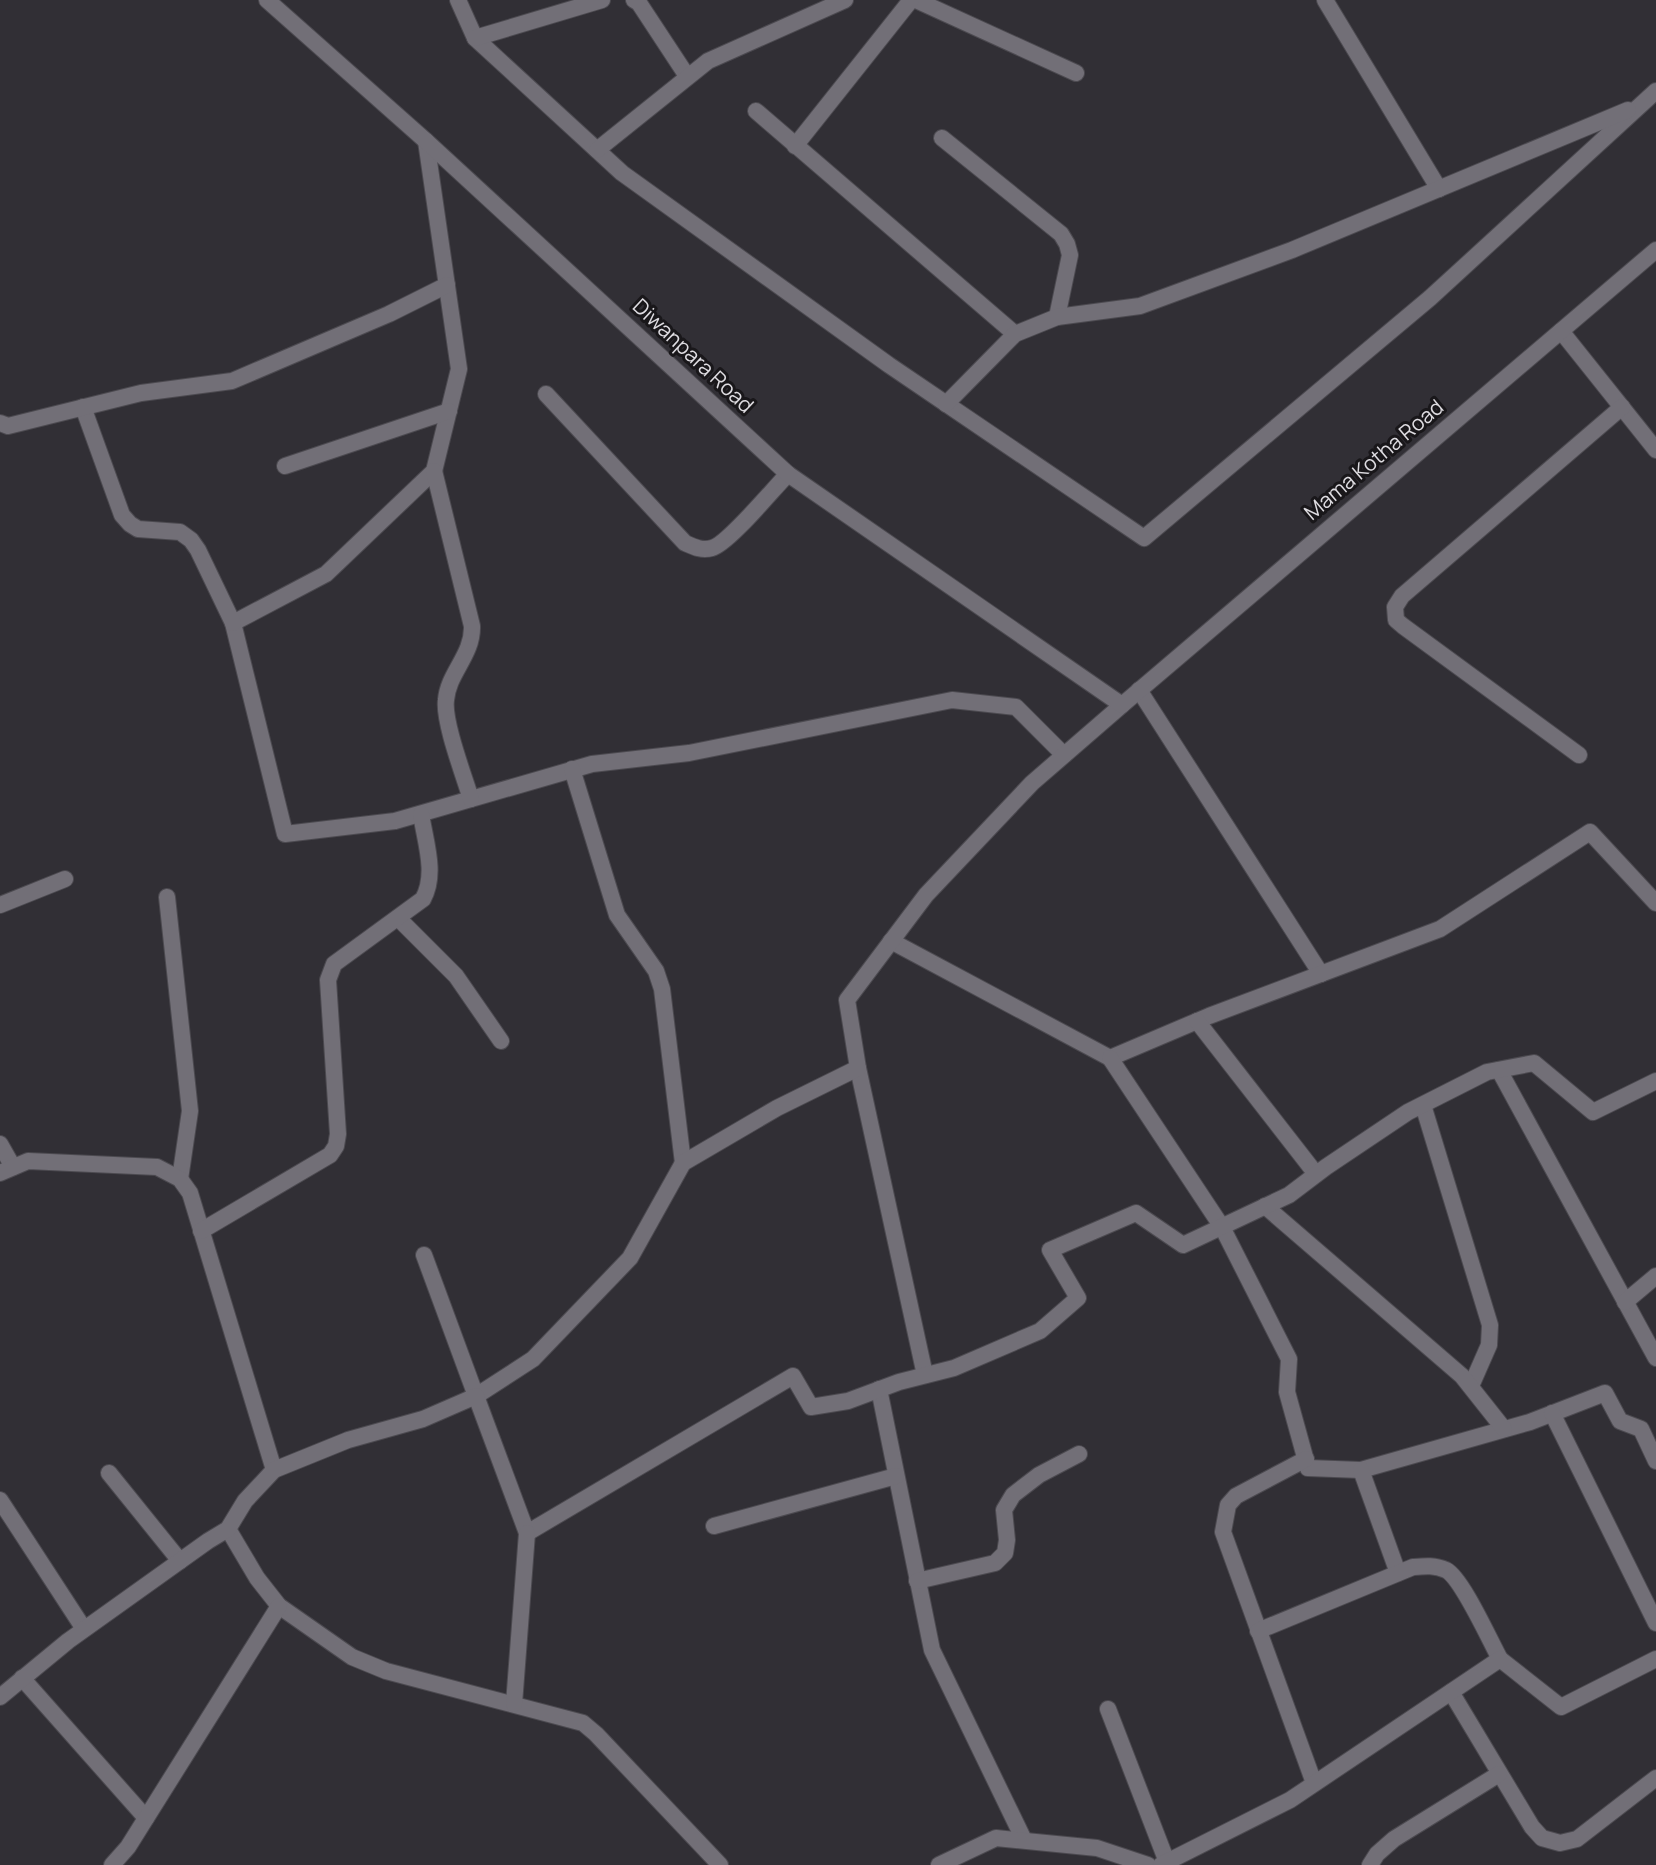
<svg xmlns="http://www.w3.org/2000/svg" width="1656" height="1865" font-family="Manrope,sans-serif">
	<rect width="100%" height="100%" fill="#312f35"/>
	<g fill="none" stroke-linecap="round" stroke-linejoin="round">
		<g stroke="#4c4a50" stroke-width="18">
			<g id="minor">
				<polyline points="458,0 475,38 622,173 889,365 1144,538 1430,298 1656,91"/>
				<polyline points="634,0 639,3 687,76"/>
				<polyline points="916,0 1076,73"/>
				<polyline points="1325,0 1439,189"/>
				<polyline points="475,38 602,0"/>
				<polyline points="756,111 1015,334"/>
				<polyline points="942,138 1061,234 1067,244 1070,255 1057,317"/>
				<polyline points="426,141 459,369 434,471 326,574 233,623 285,834 395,821 592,764 689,753 952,700 1016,707 1064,755"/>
				<polyline points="795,146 911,0"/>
				<polyline points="597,150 708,61 845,0"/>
				<polyline points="1561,331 1656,450"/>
				<path d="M546,394L685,543C694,547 702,551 712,548C728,544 774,488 788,474"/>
				<polyline points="946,404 1015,334 1057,317 1140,306 1292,250 1628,110"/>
				<polyline points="83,407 122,515 130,524 138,529 180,532 191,540 198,550 233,623"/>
				<polyline points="0,423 8,426 141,393 232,381 389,314 447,285"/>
				<polyline points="285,466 449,411"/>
				<path d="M434,471L472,626C473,655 448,673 446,700C443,721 464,776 471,799"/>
				<polyline points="1139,690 1321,974"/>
				<polyline points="1579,755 1403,626 1396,620 1395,607 1402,596 1622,407"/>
				<polyline points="572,769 617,915 656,971 662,989 683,1163"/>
				<polyline points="167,897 190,1111 180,1179"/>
				<polyline points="0,905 65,879"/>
				<polyline points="398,918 456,976 501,1041"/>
				<polyline points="891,941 1110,1058 1209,1016 1440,929 1590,832 1656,903"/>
				<polyline points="1197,1021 1316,1174"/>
				<polyline points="1110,1058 1222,1227 1289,1359 1287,1392 1308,1468 1361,1470 1530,1422 1605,1393 1620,1421 1641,1429 1656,1461"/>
				<polyline points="858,1068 925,1375"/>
				<polyline points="1499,1070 1656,1358"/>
				<polyline points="1423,1105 1490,1325 1489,1345 1471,1386"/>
				<polyline points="0,1144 13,1167"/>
				<polyline points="0,1173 28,1161 157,1167 180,1179 190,1193 274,1470"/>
				<polyline points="1265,1206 1462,1376 1504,1429"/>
				<path d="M201,1231L330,1155L336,1146L338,1134L328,980L334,964L423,899C437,874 425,841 421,814"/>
				<polyline points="424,1255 476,1396 533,1359 630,1258 683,1163 777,1108 858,1068 847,1000 926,895 1032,783 1122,705"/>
				<polyline points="1625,1302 1656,1276"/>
				<polyline points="879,1389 932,1650 1024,1840"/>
				<polyline points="1552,1413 1656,1623"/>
				<polyline points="1306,1459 1236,1496 1228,1505 1223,1532 1314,1783"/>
				<polyline points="1361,1470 1398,1573"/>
				<polyline points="109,1473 180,1561"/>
				<polyline points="0,1500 84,1629"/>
				<polyline points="714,1526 896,1476"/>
				<polyline points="228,1529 257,1578 279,1606 352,1657 386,1671 583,1723 596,1734 720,1865"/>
				<polyline points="917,1581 995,1563 1005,1553 1007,1540 1004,1510 1013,1495 1039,1475 1079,1454"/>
				<path d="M1258,1631L1413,1567C1425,1566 1435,1565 1446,1570C1462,1578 1490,1641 1500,1659"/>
				<polyline points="22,1678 146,1818"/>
				<polyline points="1451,1692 1532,1827 1542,1838 1560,1843 1577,1839 1656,1778"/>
				<polyline points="0,1697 68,1641 208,1541 228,1529 245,1501 274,1470 348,1440 423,1419 476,1396 527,1533 793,1376 811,1407 848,1401 899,1382 954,1368 1040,1331 1078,1298 1050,1250 1136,1213 1183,1245 1289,1195 1326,1167 1408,1112 1487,1072 1534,1063 1593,1112 1656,1081"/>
				<polyline points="514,1704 527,1533"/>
				<polyline points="1108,1709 1167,1862"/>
				<polyline points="112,1865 128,1847 279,1606"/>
				<polyline points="939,1865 996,1838 1097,1848 1148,1865"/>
				<polyline points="1161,1865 1290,1800 1500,1659 1561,1707 1656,1659"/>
				<polyline points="1370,1865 1377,1854 1394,1839 1499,1774"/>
			</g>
		</g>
		<g stroke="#4c4a50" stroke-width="18">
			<polyline id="tertiary" points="267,0 426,141 788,474 1122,705 1656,250"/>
		</g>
		<use href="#minor" stroke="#726f77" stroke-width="16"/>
		<use href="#tertiary" stroke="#726f77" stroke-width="16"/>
	</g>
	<g text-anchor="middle" stroke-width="6" stroke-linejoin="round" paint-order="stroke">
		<g font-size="21" fill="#dedce1" stroke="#19171a">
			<text transform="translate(693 356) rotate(43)" y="7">Diwanpara Road</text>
			<text transform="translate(1374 460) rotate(-40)" y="7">Mama Kotha Road</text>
		</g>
	</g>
</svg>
